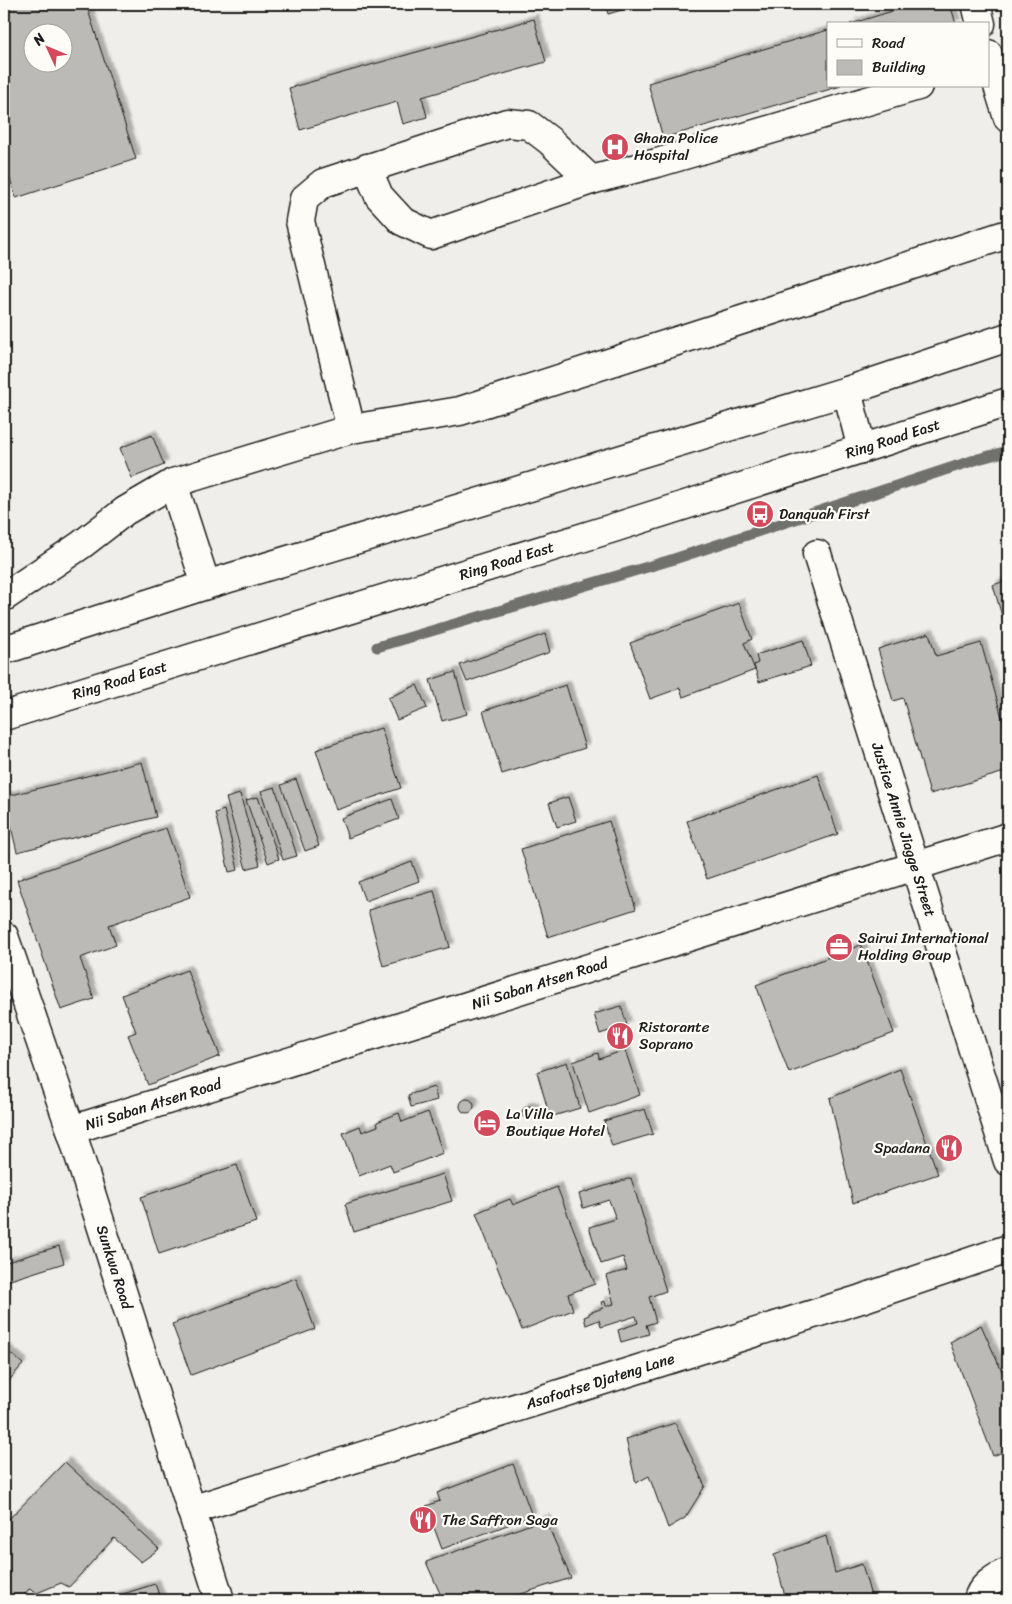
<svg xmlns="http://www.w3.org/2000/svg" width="1012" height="1604" font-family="Sriracha,sans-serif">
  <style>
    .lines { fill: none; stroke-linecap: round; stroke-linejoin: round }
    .stream { stroke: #706f6d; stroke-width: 11 }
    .building { fill: #bbbab6; stroke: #1c1c1c; fill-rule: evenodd; filter: url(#shadow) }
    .minor-casing { stroke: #1c1c1c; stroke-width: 31 }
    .major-casing { stroke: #1c1c1c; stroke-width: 31 }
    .minor { stroke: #fdfcf7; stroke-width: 28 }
    .major { stroke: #fdfcf7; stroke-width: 28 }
    .labels { text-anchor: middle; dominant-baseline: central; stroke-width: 4.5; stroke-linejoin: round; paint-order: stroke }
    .poi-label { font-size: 15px; fill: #1c1c1c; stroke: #fdfcf7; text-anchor: start }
    .street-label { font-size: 15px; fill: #1c1c1c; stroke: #fdfcf7 }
  </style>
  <defs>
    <filter id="shadow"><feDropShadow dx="4.5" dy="-4.5" stdDeviation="1" flood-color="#0004"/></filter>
  </defs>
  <rect width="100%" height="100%" fill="#f0eeea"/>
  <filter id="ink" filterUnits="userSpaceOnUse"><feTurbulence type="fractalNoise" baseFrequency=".02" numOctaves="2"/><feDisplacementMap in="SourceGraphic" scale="10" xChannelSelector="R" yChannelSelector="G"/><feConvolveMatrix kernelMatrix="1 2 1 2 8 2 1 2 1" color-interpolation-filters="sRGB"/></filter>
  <g filter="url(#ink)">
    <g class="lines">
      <path class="stream" d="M377,647L671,560L978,459L1008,451"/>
    </g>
    <g class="building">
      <path d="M4,4H86L136,159L16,198L4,159ZM32,32H62V62H32Z"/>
      <path d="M606,4H642L608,14Z"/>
      <path d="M897,4H950L956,24H850L899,9Z"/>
      <path d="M534,19L546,62L422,97L427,117L403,124L397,102L300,130L289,88Z"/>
      <path d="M828,30V86H841L663,138L648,83Z"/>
      <path d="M152,435L164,465L132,478L120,448Z"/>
      <path d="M1008,580V637L993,585Z"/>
      <path d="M739,603L752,639L744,643L755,670L683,697L680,688L650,699L630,643Z"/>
      <path d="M929,633L936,656L981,643L1008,739V771L930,794L903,698L893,701L878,649Z"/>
      <path d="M545,634L550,652L467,682L460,665Z"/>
      <path d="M803,640L811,666L759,682L754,665L758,663L756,655Z"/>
      <path d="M455,672L467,714L442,721L430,680Z"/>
      <path d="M417,685L427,708L397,720L388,698Z"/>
      <path d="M566,685L585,748L502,774L483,711Z"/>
      <path d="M381,728L401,788L336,810L316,750Z"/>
      <path d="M142,762L156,817L17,852L4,797Z"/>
      <path d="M818,775L838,834L707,879L687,821Z"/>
      <path d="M296,779L319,846L305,851L281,785Z"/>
      <path d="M275,787L297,856L283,860L261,791Z"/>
      <path d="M240,794L260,865L246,869L226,798Z"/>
      <path d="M258,797L279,859L268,863L246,800Z"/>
      <path d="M568,797L576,821L557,827L549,803Z"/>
      <path d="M392,799L399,819L348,838L341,818Z"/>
      <path d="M224,810L238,870L229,872L215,813Z"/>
      <path d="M609,821L636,909L548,937L521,849Z"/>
      <path d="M166,828L190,897L109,925L116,945L80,958L94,999L61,1010L17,880Z"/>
      <path d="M412,862L419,881L365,901L358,882Z"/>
      <path d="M434,891L450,947L383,966L368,910Z"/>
      <path d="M861,945L894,1033L789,1073L756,985Z"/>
      <path d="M187,970L220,1056L148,1085L128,1035L136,1032L122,995Z"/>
      <path d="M621,1006L627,1025L600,1034L594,1014Z"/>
      <path d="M625,1050L640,1095L589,1113L573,1062L598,1053L599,1059Z"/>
      <path d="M567,1062L580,1108L550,1117L537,1072Z"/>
      <path d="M900,1069L938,1174L853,1203L830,1098Z"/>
      <path d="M434,1087L437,1100L411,1107L408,1095Z"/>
      <circle cx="467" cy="1106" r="7"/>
      <circle cx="529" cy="1113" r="7"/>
      <path d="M645,1109L653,1134L612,1146L604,1121Z"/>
      <path d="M428,1112L443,1153L393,1172L390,1164L359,1176L343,1133L360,1126L362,1132L378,1126L377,1122L399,1113L402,1122Z"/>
      <path d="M237,1165L256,1222L159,1254L141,1197Z"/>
      <path d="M443,1174L452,1201L354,1232L345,1204Z"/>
      <path d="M631,1178L666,1291L649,1297L656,1322L646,1325L649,1334L621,1342L618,1330L638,1323L636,1316L601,1327L599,1320L586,1325L584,1317L589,1315V1313L603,1308L601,1302L605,1301L606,1306L614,1304L606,1276L627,1270L623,1257L601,1264L589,1227L616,1219L609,1200L583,1208L579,1194Z"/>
      <path d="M557,1187L595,1284L568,1294L573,1310L522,1330L476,1213L510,1199L513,1205Z"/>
      <path d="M59,1246L64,1263L4,1282V1263Z"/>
      <path d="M296,1278L315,1329L191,1375L172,1324Z"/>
      <path d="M981,1325L1008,1385V1450L993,1456L950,1342Z"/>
      <path d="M4,1348L23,1364L4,1386Z"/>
      <path d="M675,1423L705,1486L685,1518L668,1528L649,1476L636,1483L626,1439Z"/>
      <path d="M65,1462L159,1549L141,1562L114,1538L69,1587L61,1583L37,1593L29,1589L20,1600H4V1524Z"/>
      <path d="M513,1464L532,1516L442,1549L426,1506L440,1501L437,1493Z"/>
      <path d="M545,1519L571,1578L502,1600H443L426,1562Z"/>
      <path d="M826,1536L835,1573L862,1564L872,1600H786L774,1555Z"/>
      <path d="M155,1584L161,1600H104Z"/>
    </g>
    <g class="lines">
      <g class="minor-casing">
        <g id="minor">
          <path d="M976,4L981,24"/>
          <path d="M988,54L1008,118"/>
          <path d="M367,168L379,196L402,221L431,235L591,180"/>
          <path d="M351,429L300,221L304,199L323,183L507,123L529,125L550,141L591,180L657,163L918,86"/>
          <path d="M173,483L206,585"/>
          <path id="s1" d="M817,554L1008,1161"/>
          <path d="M4,597L81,545L125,511L173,483L351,429L460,411L1008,234"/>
          <path id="s2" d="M4,936L71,1130L220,1600"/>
          <path id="s3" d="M71,1130L1008,837"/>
          <path id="s4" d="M191,1510L861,1299L1008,1249"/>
          <path d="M978,1600C980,1587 996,1577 1008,1572"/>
        </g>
      </g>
      <g class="major-casing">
        <g id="major">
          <path d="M847,391L862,449"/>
          <path d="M4,650L206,585L847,391L1008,337"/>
          <path id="s5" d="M4,716L610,529L1008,402"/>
        </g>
      </g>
      <use href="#minor" class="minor"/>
      <use href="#major" class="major"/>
    </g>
  </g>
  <defs>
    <g id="hospital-disc" transform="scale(1.4375)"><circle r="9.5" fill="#d1495b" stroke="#fdfcf7"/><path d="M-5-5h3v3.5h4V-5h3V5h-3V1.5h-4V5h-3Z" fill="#fff"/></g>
    <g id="bus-disc" transform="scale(1.4375)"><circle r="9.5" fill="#d1495b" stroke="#fdfcf7"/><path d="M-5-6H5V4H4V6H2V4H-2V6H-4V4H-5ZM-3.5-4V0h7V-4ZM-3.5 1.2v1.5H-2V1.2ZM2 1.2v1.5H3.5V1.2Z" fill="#fff"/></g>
    <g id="office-disc" transform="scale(1.4375)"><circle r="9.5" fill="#d1495b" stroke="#fdfcf7"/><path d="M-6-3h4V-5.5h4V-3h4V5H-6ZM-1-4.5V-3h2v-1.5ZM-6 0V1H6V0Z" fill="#fff"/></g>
    <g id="restaurant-disc" transform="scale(1.4375)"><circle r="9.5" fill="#d1495b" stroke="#fdfcf7"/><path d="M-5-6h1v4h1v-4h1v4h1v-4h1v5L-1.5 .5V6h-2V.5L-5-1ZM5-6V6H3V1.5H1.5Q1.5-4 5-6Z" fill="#fff"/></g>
    <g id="hotel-disc" transform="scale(1.4375)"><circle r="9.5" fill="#d1495b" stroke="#fdfcf7"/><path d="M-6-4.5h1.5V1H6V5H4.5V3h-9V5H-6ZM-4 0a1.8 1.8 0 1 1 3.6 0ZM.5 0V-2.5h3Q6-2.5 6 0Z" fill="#fff"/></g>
  </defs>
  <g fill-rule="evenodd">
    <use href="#hospital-disc" x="615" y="147"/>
    <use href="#bus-disc" x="760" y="514"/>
    <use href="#office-disc" x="839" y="947"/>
    <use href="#restaurant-disc" x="620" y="1036"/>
    <use href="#hotel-disc" x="487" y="1123"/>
    <use href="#restaurant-disc" x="949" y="1148"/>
    <use href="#restaurant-disc" x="423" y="1520"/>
  </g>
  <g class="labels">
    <g class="poi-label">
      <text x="634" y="138">Ghana Police<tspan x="634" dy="17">Hospital</tspan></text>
      <text x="779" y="514">Danquah First</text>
      <text x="858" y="938">Sairui International<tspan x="858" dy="17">Holding Group</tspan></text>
      <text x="639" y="1027">Ristorante<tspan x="639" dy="17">Soprano</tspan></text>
      <text x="506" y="1114">La Villa<tspan x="506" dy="17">Boutique Hotel</tspan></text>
      <text x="930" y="1148" text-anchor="end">Spadana</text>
      <text x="442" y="1520">The Saffron Saga</text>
    </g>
    <g class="street-label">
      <text stroke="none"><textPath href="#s5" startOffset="931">Ring Road East</textPath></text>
      <text stroke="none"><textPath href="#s5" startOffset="526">Ring Road East</textPath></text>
      <text stroke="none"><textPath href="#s5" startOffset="121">Ring Road East</textPath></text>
      <text stroke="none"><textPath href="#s1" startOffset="289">Justice Annie Jiagge Street</textPath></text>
      <text stroke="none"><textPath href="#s3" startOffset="491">Nii Saban Atsen Road</textPath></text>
      <text stroke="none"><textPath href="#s3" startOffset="86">Nii Saban Atsen Road</textPath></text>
      <text stroke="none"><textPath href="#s2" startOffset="349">Sunkwa Road</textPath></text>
      <text stroke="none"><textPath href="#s4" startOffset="429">Asafoatse Djateng Lane</textPath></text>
    </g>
  </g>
  <rect width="1012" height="1604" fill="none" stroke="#fdfcf7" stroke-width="20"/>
  <rect x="10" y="10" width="992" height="1584" fill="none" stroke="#1c1c1c" stroke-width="2" filter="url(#ink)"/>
  <rect x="827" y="22" width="162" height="65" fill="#fdfcf7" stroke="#a3a29f"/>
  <rect x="837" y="39" width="25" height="8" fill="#fdfcf7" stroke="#a3a29f"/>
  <text x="872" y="48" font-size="15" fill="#1c1c1c">Road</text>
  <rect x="837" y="60" width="25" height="15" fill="#bbbab6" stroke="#a3a29f"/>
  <text x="872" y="72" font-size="15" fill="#1c1c1c">Building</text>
  <g transform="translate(48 48) rotate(314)"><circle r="24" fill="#fdfcf7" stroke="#a3a29f"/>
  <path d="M0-4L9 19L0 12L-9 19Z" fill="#d1495b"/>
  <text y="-8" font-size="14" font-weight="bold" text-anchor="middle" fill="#1c1c1c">N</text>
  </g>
</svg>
